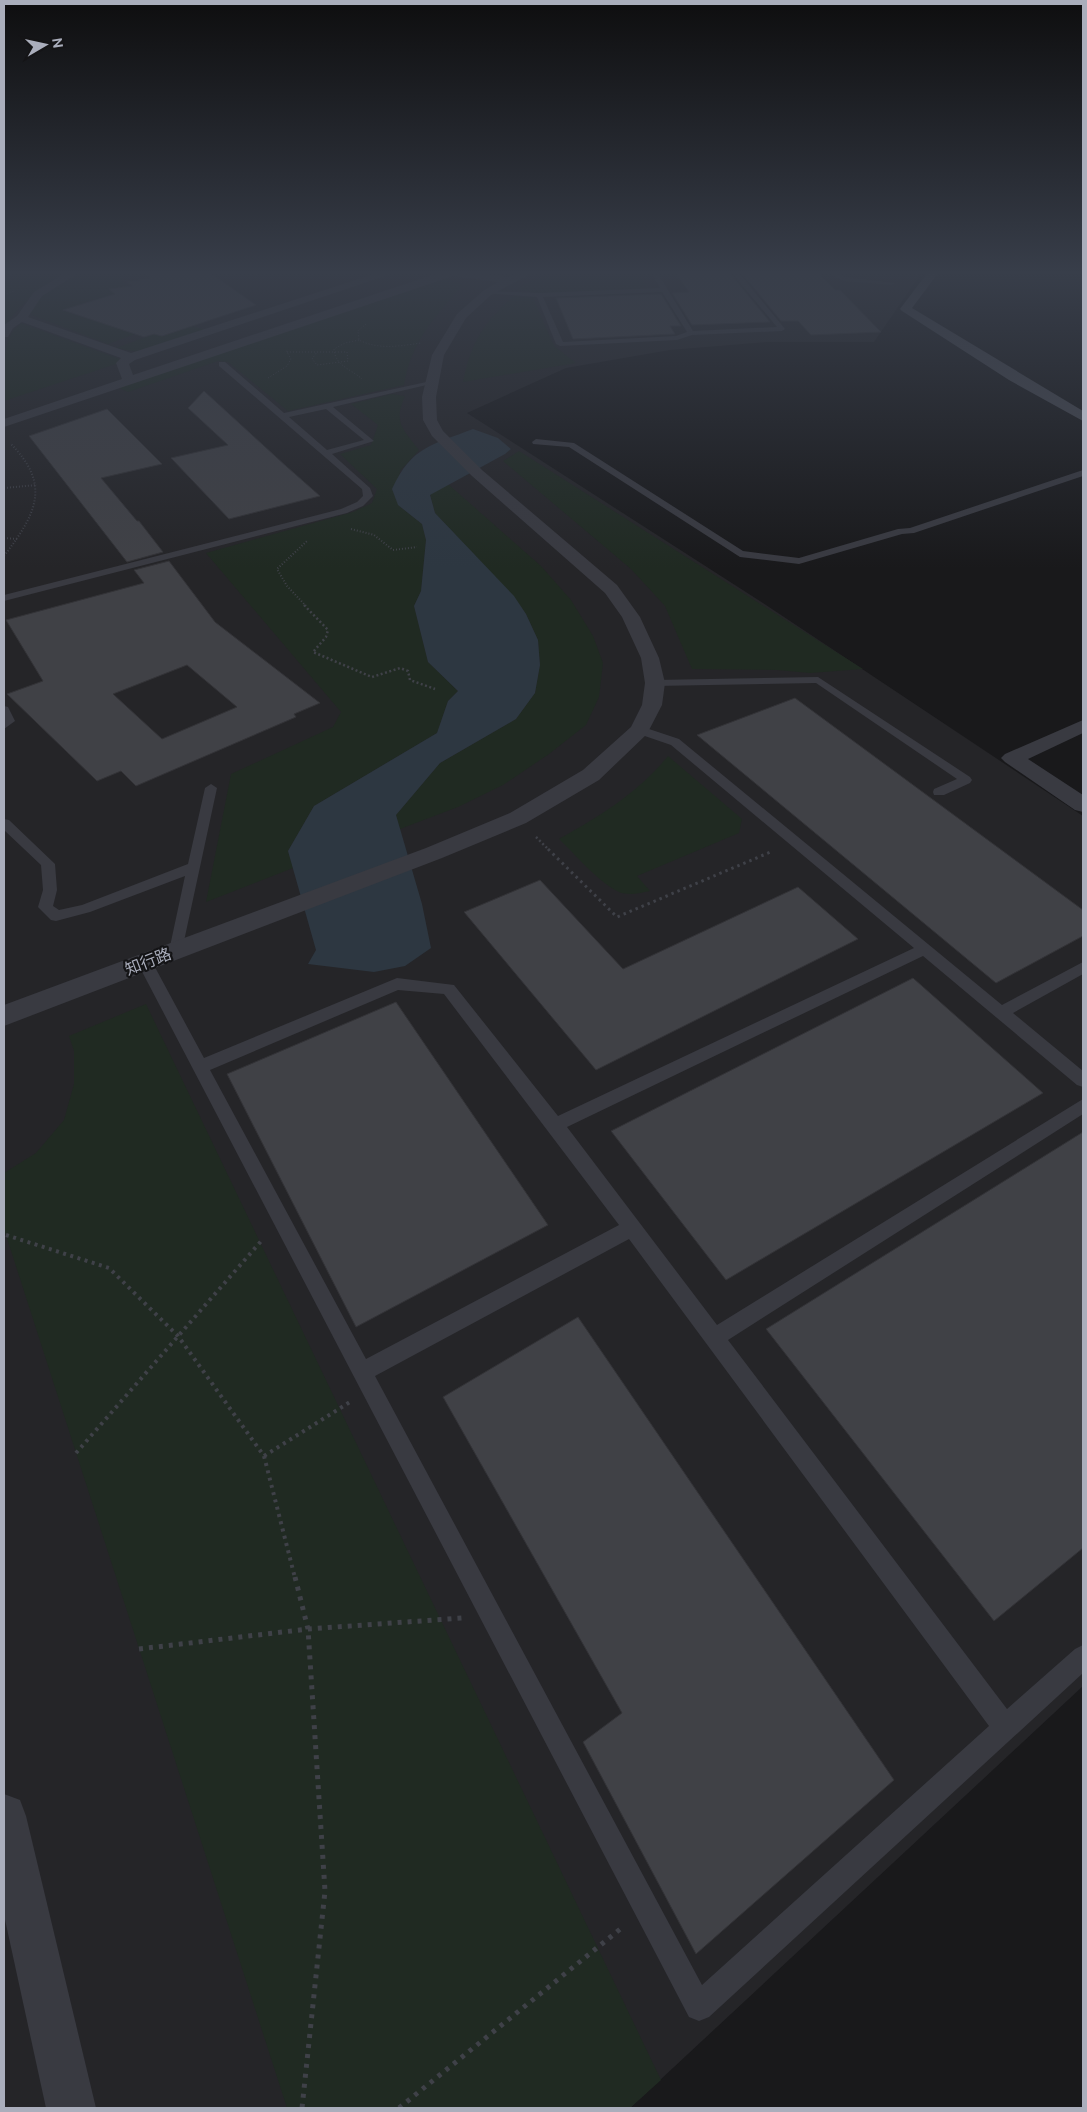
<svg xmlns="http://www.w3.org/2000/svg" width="1087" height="2112" font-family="Ubuntu,'Noto Sans SC',sans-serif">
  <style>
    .built { fill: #252528 }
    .green { fill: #202a22 }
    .water { fill: #2d3741 }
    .building { fill: #404146; stroke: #333337; fill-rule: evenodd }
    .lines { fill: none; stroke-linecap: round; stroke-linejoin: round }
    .path-far5 { stroke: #3f4148; stroke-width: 1; stroke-dasharray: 1 2; stroke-linecap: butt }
    .path-far4 { stroke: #3f4148; stroke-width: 2; stroke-dasharray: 1 2; stroke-linecap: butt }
    .path-far3 { stroke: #3f4148; stroke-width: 2.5; stroke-dasharray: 2 2.5; stroke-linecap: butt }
    .path-far2 { stroke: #3f4148; stroke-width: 3; stroke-dasharray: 2.5 4; stroke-linecap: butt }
    .path-far1 { stroke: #3f4148; stroke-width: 4; stroke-dasharray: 3 4.5; stroke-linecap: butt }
    .path { stroke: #3f4148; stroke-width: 5; stroke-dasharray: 4 6; stroke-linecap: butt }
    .lane { fill: #393a41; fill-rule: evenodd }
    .street { fill: #393a41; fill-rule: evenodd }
    .secondary { fill: #474951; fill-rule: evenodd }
    .labels { text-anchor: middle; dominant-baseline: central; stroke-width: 4.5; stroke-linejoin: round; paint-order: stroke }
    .street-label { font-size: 16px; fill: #aaaebc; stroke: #141416 }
  </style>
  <rect width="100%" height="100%" fill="#19191b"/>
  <path class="built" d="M4,272H922L874,342H767L670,350L566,368L467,413L763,603L1083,816V1686L630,2108H4Z"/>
  <g class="green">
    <path d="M22,272H70L29,298L4,325V283L12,281L14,276Z"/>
    <path d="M87,272L108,273L121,276L126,286L110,289L116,296L96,299L64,310L135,334L108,344L32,315L30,310C43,289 65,279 87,272Z"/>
    <path d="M552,272H637L647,285L639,289L540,293L519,290L521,286Z"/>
    <path d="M444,278L463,285C435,316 411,342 404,385L288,411L228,362L218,361L128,392L117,387Z"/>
    <path d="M514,296L533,298L554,346L576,363L463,382C471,342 484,322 514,296Z"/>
    <path d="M21,323L125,361L4,401C4,376 0,337 21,323Z"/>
    <path d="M193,326L205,330L138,352L116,348L154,334L162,336Z"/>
    <path d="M392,394L405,396C393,423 403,429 419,450L400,471L398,505L422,524L426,540L421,591L414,606L428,662L458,691L448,701L437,733L314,806L288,851L293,868L206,902L231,774L333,727L341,712L206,553L353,512L372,503L377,489L340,454L371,445L378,425L351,404Z"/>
    <path d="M519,451L863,669L810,673L777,670L692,669L665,606L631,569L503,461Z"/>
    <path d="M448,484L541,566L571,600L593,636L603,663L599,697L586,725L549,754L503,785L458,807L400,829L396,815L440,763L516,719L535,693L540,665L538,640L526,614L514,597L435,513L430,494Z"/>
    <path d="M668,756L742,819L739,833L637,876L650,891C640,893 629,896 619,892C599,883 575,854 559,839C600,816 638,793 668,756Z"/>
    <path d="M146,1004L661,2080L630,2108H287L4,1229V1173L36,1153L64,1120L74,1084V1051L69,1036Z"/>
  </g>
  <path class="water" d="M473,429L498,438L511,449L505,454L430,495L435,513L514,596L526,614L538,640L540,665L535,693L516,719L440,763L396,815L422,904L431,948L405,966L374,972L308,964L316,950L288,851L314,806L437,733L448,701L458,691L428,662L414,606L421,591L426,540L422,524L398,505L392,489C412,446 432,445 473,429Z"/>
  <g class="building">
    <path d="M144,272H209L256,305L162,336L154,334L144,337L63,310L115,294L109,289L132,286L127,282L151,278Z"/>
    <path d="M675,272H729L770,322L692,325L672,293L689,292Z"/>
    <path d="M741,272H817L835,290H840L881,332L811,335L798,321H781Z"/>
    <path d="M661,294L681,326H670L675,334L573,339L556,298Z"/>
    <path d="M204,391L286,466L320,496L229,519L171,458L228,445L188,408Z"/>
    <path d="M107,409L162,464L101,478L137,521H139L163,552L127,562L29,436Z"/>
    <path d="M169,561L215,622L320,703L294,714L296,717L136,786L121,771L97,781L7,694L43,681L6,620L144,583L134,570ZM187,665L237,707L162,739L113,694Z"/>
    <path d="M795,698L1083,910V936L996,983L697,735Z"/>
    <path d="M540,880L623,969L798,887L858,939L596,1070L464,912Z"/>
    <path d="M913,978L1043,1093L726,1280L611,1131Z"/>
    <path d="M396,1002L548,1225L356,1327L227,1074Z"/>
    <path d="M1083,1132V1548L994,1621L766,1329Z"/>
    <path d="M578,1317L894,1780L696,1954L583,1742L622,1713L443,1397Z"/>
  </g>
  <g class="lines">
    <g class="path-far5">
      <path d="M4,295L14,291"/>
      <path d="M366,324L358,331L359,340C378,350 400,346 421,343"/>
      <path d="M359,340L345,343L334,349C335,366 351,369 362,379"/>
      <path d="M287,352H317"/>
      <path d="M317,352H347L348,361L317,365L312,359Z"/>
      <path d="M268,378L287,366L291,359L286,350"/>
    </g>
    <g class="path-far4">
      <path d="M4,488L37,485"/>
      <path d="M351,529L374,535L393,550L417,547"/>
      <path d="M4,538L17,539"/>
      <path d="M4,556C36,514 52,485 10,443"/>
      <path d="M306,606L287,586L277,569L307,541"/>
    </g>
    <g class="path-far3">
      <path d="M304,605L328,630L326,637L313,652L372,677L400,668L408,671L410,680L435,689"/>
      <path d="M536,837L549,850"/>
    </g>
    <path class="path-far2" d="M548,849L617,917L773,851"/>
    <g class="path-far1">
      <path d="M6,1235L109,1268L178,1336L264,1456L295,1578"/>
      <path d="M76,1453L263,1239"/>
      <path d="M264,1456L350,1402"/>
    </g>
    <g class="path">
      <path d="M295,1577L308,1629L325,1891L302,2108"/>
      <path d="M139,1649L308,1629L462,1618"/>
      <path d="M399,2108L624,1926"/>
    </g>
    <g class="lane">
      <path d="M651,272H657L693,331L777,327L731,272H738L785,329L782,331L692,335L677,340L560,346L556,344L537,297L484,293L487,291L539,293L660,288ZM662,292L687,332L676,336L563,342L543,297Z"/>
      <path d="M827,272H836L845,277L895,283L892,285L844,281Z"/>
      <path d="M219,362H225L284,413L431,381L435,383L333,407L374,441L332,454L370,488L373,496L363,506L347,513L4,601V595L341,509L357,502L363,496L362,489L219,366ZM326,409L364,440L327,450L289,417Z"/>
      <path d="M536,439L574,443L743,551L799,558L898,529L910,528L1083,470V476L914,533L902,534L799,564L740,557L569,447L533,444L532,442Z"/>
      <path d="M818,677L970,777L972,780L970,783L944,795H934L933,792L934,789L957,779L816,683L655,686L649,683L655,680Z"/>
      <path d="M4,706L8,707L15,721L4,729Z"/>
      <path d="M640,726L679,739L1002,1005L1083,962V974L1013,1013L1083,1071V1087L1077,1085L923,956L567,1127L717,1325L1083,1099V1114L728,1340L1007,1709L1075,1649L1083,1645V1673L709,2017L699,2021L689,2017L137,962L140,958H150L204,1058L397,978L454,985L558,1116L914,948L671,745L636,733L634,730L636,727ZM398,990L444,994L619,1225L366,1359L210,1070ZM629,1239L989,1726L702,1985L375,1376Z"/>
      <path d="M211,784L217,788L181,955H171L169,951L185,876L90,912L56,921L51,920L38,907L43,890L41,865L4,830V819L9,820L55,864L57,890L53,906L59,910L82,905L188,864L205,788Z"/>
    </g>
    <g class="street">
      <path d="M67,272H80L42,296L28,317L131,353L380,272H397L135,360L129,364L133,375L441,272H476L508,277L519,272H534L491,295L466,318L444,355L436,397L437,420L443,431L482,470L617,585L640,617L659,658L665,683L662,705L647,734L599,780L526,823L442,858L4,1026V1005L426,848L510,813L583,770L631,727L642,705L645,683L641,658L622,617L605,593L472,476L432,436L423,420L422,397L432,355L457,314L483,291L498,282L453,276L4,427V419L122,379L116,363L121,358L22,322L13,328L8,337H4V325L17,316L34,292Z"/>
      <path d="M1083,720V733L1028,759L1083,795V812L1075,810L1005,762L1001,758L1005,754Z"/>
      <path d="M4,1794L20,1800L26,1816L96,2108H46L4,1915Z"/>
    </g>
    <path class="secondary" d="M928,272H939L912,308L1083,411V421L1009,380L902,311L900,309Z"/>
  </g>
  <linearGradient id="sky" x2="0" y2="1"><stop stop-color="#0e0e0f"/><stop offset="0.48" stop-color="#383e4a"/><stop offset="1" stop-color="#383e4a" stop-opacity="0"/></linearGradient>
  <rect width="1087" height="568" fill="url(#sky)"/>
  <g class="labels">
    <g class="street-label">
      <text transform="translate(148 961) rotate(-21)">知行路</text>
    </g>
  </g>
  <rect width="1087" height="2112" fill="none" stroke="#aaaebc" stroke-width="10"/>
  <g transform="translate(45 45) rotate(81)" stroke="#141416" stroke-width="4" paint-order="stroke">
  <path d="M0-4L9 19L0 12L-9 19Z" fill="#aaaebc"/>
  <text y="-8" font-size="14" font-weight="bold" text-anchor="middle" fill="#aaaebc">N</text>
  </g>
</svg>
